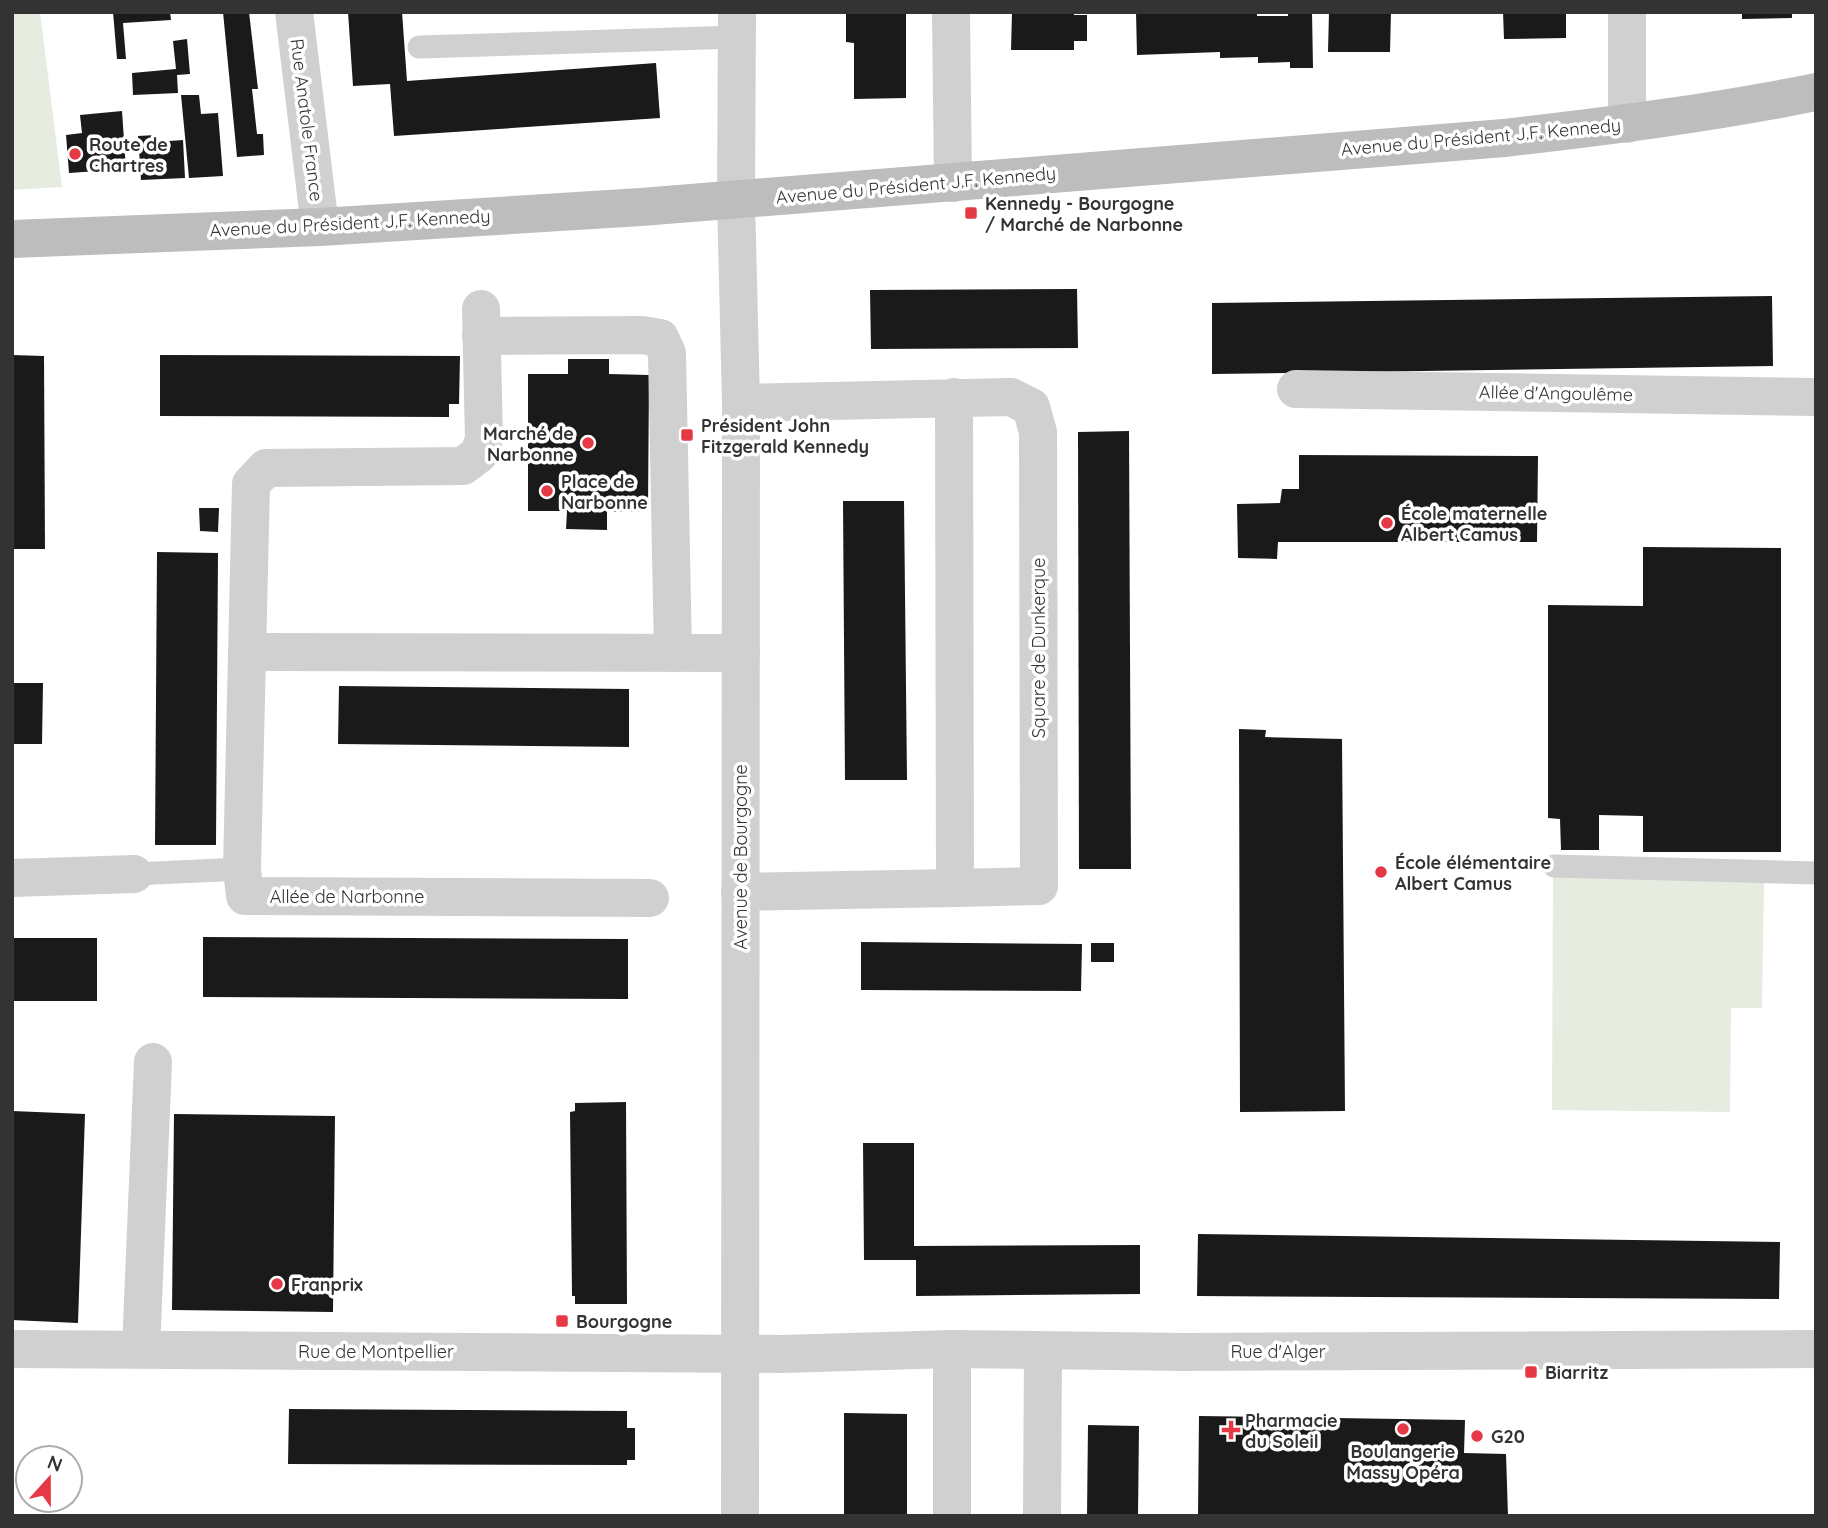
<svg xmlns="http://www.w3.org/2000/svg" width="1828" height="1528" font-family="Quicksand,sans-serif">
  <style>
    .green { fill: #e6ecdf }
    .building { fill: #1a1a1a }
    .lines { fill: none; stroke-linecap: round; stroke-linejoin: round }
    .lane { stroke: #d0d0d0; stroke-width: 23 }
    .street { stroke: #d0d0d0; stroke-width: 38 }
    .secondary { stroke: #bdbdbd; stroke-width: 38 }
    .poi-dot { fill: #e63946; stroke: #fff; stroke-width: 2.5 }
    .labels { text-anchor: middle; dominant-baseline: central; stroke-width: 7; stroke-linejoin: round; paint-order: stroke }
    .street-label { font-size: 18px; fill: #333; stroke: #fff }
    .poi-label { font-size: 18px; font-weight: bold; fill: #333; stroke: #fff; text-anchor: start }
  </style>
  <rect width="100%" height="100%" fill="#fff"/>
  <g class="green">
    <path d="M12,12H40L62,187L12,190Z"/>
    <path d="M1553,876L1764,882L1762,1008H1731L1730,1112L1552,1110Z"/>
  </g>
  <g class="building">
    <path d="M113,12H170L171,20L123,23L126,59H117Z"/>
    <path d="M223,12H249L258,89H252L257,134H263L264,155L237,157Z"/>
    <path d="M348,12H402L407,81L656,63L660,118L394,136L390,84L353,86Z"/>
    <path d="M846,12H906V98L854,99V43L846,42Z"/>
    <path d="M1012,12H1074V15H1087V41H1074V50H1011Z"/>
    <path d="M1136,12H1257V16H1288V12H1312L1313,68H1290V62L1258,63V57L1220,58V52L1137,55Z"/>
    <path d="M1329,12H1391L1390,52H1328Z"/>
    <path d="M1503,12H1566V38L1504,39Z"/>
    <path d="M1742,12H1792V18L1742,19Z"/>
    <path d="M187,39L190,74L177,75L178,93L133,95L132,73L176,69L173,41Z"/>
    <path d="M181,95H199L201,114L218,113L223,176L189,178Z"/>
    <path d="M122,111L126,169L69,173L66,135L82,133L80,115Z"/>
    <path d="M156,135V142L183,140L185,178L141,180L138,136Z"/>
    <path d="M1077,289L1078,348L871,349L870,290Z"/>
    <path d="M1772,296L1773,366L1212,374V303Z"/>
    <path d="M12,355L44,356L45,549H12Z"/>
    <path d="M160,355L460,356L459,404H449V417L160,416Z"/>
    <path d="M568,359H609V374L649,375L648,511L607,512V530L566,529L567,511H528V374H568Z"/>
    <path d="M1129,431L1131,869H1079L1078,432Z"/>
    <path d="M1299,455L1538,456L1537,542H1278L1277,559L1238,558L1237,504L1280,503L1282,489H1299Z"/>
    <path d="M843,501H904L907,780H845Z"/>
    <path d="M199,508H219L218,532L200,531Z"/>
    <path d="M1643,547L1781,548V852H1643V816L1599,815V850H1561L1560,819L1548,818V605L1643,606Z"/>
    <path d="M157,552L218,553L216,845H155Z"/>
    <path d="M12,683H43L42,744H12Z"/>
    <path d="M339,686L629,689V747L338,744Z"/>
    <path d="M1239,729L1266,730L1265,737L1342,739L1345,1111L1240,1112Z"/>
    <path d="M203,937L628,939V999L203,997Z"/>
    <rect x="12" y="938" width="85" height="63"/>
    <path d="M861,942L1082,944L1081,991L861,990Z"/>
    <rect x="1091" y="943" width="23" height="19"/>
    <path d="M626,1102L627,1304H575V1296H572L570,1112L575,1111V1103Z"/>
    <path d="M12,1111L85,1114L78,1323L12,1320Z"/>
    <path d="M174,1114L335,1116L333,1312L172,1310Z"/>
    <path d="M863,1143H914V1246L1140,1245V1294L916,1296V1260H864Z"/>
    <path d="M1198,1234L1780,1242L1779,1299L1197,1296Z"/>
    <path d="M289,1409L627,1411V1428H635V1460H627V1465L288,1464Z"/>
    <path d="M844,1413L907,1414V1516H844Z"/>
    <path d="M1199,1416L1465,1420L1464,1453L1506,1454L1508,1516H1198Z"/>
    <path d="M1088,1425L1139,1426L1138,1516H1087Z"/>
  </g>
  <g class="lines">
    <g class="lane">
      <path d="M419,47L737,37"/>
      <path d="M1554,866L1816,873"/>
      <path d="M134,874L242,869"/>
    </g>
    <g class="street">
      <path d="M294,12L320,227"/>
      <path d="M737,12L736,199L741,403L740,1516"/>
      <path d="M951,12L953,183"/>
      <path d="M1627,12V124"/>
      <path d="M481,309L484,439L479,454L463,466L266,468L251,484L242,869L245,896L650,898"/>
      <path d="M481,336L642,335L660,338L667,353L673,653"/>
      <path d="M1296,389L1816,397"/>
      <path d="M741,403L1011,397L1031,407L1038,432L1039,886L955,888L954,397"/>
      <path d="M247,652L741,653"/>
      <path d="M12,878L134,874"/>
      <path d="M740,892L955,888"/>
      <path d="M12,1349L782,1354L952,1349L1184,1352L1816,1349"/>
      <path d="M141,1349L153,1062"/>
      <path d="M952,1349V1516"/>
      <path d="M1042,1516L1043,1351"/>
    </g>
    <path class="secondary" d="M12,239L320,227L641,207L1504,138C1609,126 1712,113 1816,92"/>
  </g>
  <g class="poi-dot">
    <circle cx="75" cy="154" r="7"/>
    <rect x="964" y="206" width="14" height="14" rx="3.5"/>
    <rect x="680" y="428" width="14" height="14" rx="3.5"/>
    <circle cx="588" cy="443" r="7"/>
    <circle cx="547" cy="491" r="7"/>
    <circle cx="1387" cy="523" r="7"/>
    <circle cx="1381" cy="872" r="7"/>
    <circle cx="277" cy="1284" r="7"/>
    <rect x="555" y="1314" width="14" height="14" rx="3.5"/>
    <rect x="1524" y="1365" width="14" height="14" rx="3.5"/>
    <circle cx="1403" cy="1429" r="7"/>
    <path d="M1227.5 1419.5h7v7h7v7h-7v7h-7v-7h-7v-7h7z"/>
    <circle cx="1477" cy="1436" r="7"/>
  </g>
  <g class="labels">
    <g class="street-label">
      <text transform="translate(307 120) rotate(83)">Rue Anatole France</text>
      <text transform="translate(1481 137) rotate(-5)">Avenue du Président J.F. Kennedy</text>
      <text transform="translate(916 185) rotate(-5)">Avenue du Président J.F. Kennedy</text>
      <text transform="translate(350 223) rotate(-3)">Avenue du Président J.F. Kennedy</text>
      <text transform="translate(1556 393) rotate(1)">Allée d'Angoulême</text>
      <text transform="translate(1038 648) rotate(-90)">Square de Dunkerque</text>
      <text transform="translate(740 857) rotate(-90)">Avenue de Bourgogne</text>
      <text x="347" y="896">Allée de Narbonne</text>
      <text x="376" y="1351">Rue de Montpellier</text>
      <text x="1278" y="1351">Rue d'Alger</text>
    </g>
    <g class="poi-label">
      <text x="89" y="144">Route de<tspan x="89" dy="21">Chartres</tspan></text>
      <text x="985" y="203">Kennedy - Bourgogne<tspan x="985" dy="21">/ Marché de Narbonne</tspan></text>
      <text x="701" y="425">Président John<tspan x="701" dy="21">Fitzgerald Kennedy</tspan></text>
      <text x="574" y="433" text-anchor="end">Marché de<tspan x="574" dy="21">Narbonne</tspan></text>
      <text x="561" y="481">Place de<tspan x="561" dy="21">Narbonne</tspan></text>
      <text x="1401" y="513">École maternelle<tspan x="1401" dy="21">Albert Camus</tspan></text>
      <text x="1395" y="862">École élémentaire<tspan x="1395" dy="21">Albert Camus</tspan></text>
      <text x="291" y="1284">Franprix</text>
      <text x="576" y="1321">Bourgogne</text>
      <text x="1545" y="1372">Biarritz</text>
      <text x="1245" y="1420">Pharmacie<tspan x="1245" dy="21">du Soleil</tspan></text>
      <text x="1491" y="1436">G20</text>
      <text x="1403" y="1451" text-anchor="middle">Boulangerie<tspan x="1403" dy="21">Massy Opéra</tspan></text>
    </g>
  </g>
  <rect width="1828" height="1528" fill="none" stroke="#333333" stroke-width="28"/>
  <g transform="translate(49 1479) rotate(21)"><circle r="33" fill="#ffffff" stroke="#adadad" stroke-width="2"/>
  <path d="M0-5L12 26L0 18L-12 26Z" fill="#e63946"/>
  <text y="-10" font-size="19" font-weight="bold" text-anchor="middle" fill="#333333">N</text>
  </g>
</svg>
